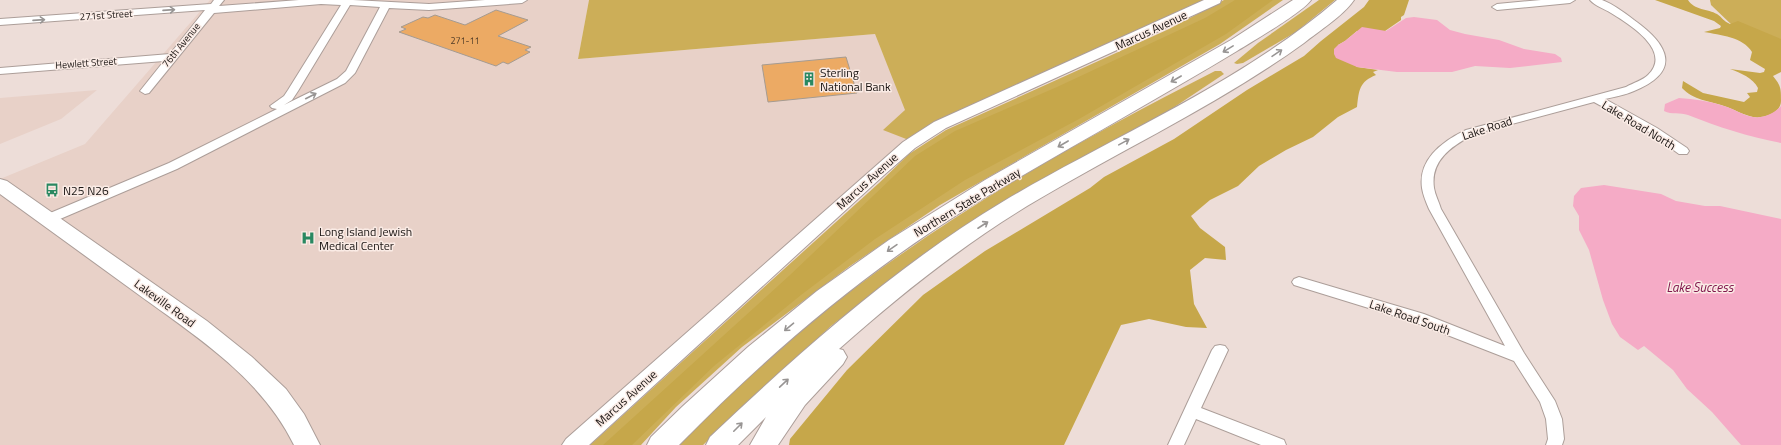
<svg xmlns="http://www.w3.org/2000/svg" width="1781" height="445" font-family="'Titillium Web',sans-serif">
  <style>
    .built { fill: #e8d1c8 }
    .green { fill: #ccae58 }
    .forest { fill: #c6a74a }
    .water { fill: #f5abc6 }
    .building { fill: #ecaa64; stroke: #a59b91 }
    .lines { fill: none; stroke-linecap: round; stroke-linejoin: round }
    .street-casing { stroke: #ac9e99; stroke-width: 2 }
    .secondary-casing { stroke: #ac9e99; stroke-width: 2 }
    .primary-casing { stroke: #ac9e99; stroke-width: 2 }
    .highway-casing { stroke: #ac9e99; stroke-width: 2 }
    .street { fill: #fff; fill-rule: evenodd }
    .secondary { fill: #fff; fill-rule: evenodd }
    .primary { fill: #fff; fill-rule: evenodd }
    .highway { fill: #fff; fill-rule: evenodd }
    .oneway { stroke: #989594 }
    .labels { text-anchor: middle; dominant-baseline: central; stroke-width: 3; stroke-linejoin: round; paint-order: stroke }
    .far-number-label { font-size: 9px; fill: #4e3a26 }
    .far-street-label { font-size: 10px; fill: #191412; stroke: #faebe5 }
    .street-label { font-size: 12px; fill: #191412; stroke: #faebe5 }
    .poi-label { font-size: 12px; fill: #191412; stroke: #faebe5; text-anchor: start }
    .water-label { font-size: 13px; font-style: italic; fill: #80164c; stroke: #faebe5 }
  </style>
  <rect width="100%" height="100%" fill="#edddd8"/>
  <g class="built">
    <path d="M210,0H589L578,59L875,34L906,110L914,142L574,445H0V179L85,144Z"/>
    <path d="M97,90L61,119L0,144V98Z"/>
  </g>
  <g class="green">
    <path d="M589,0H1215L914,142L883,130L905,110L875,34L578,59Z"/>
    <path d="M1224,0H1283L1220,44L940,205L850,266L742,347L676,407L641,445H590L879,183L909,154L946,130L1169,29Z"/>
    <path d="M1319,0H1335L1296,32L1243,63L1237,64L1234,63L1258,43Z"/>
    <path d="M1710,0H1781V72L1711,5Z"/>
    <path d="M1215,71H1221L1224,74L1164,114L906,268L831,326L703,445H679C828,284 1020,170 1215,71Z"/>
  </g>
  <g class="forest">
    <path d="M1235,0H1273L1226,34L1079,119L965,180L875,239L801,295L714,366L632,445H603L790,275L915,156L955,131L1057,87L1205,18Z"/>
    <path d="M1369,0H1409L1404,15L1401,17V20L1385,31H1357L1345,41L1338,45L1357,67L1378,70L1373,72L1376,75C1359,82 1359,90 1357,107L1338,117L1313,137L1286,150L1259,166L1238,186L1210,200L1191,216L1200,228L1225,247L1226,260L1205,258L1190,270L1194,304L1207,328L1186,327L1149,319L1121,325L1064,445H789L790,439L847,370L923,295L985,251L1090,188L1104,177L1174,139L1247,90L1304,56L1321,41L1364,7Z"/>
    <path d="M1655,0H1688C1694,10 1708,9 1717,14C1723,18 1723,21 1730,24L1738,21L1781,39V72L1773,76C1781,86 1781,88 1781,101C1781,113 1764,119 1753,117C1743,115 1734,109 1724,106C1710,101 1693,100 1682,88L1683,81L1703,93L1744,102L1750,97L1747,93L1757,92L1758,88C1753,78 1741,73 1730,69L1760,73L1764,72L1765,69L1750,60L1752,52C1743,37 1720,35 1704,32L1720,28L1721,26L1714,21Z"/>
  </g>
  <g class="water">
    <path d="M1414,17L1437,20L1450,30L1465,34L1499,40L1524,49L1555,54L1561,58L1562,62L1510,68L1475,66L1452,72H1397L1357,67L1336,58L1334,54V49L1338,45L1345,41L1362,27L1386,31L1406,18Z"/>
    <path d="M1679,98C1694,99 1709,101 1724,106C1734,109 1744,116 1753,117C1763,119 1775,113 1781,106V143C1749,137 1718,127 1688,115C1680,112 1672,115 1664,111L1665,104Z"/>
    <path d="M1604,185L1661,194L1676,201L1705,206H1720L1781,219V445H1741L1712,412L1687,389L1673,370L1644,346L1638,350L1620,337L1612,324L1603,300L1589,250L1579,230V216L1573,206L1574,196L1581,188Z"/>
  </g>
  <g class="building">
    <path d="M496,10L528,20L498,36L531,47L525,50L530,52L508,64L503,62L496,66L399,32L406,29L401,27L423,17L428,18L435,15L465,25Z"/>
    <path d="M846,57L857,93L768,102L762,65Z"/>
  </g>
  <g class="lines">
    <g class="street-casing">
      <g id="street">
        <path d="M214,0H224L219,6L299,0H353L429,4L485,0H527L522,3L429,10L389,8L355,73L345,83L177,169L53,222H43L42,219L43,216L169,163L277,109L272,108L270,106L284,96L288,90L341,5L321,4L214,13L149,93L145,94L140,91L164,61L0,74V68L170,54L205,10L0,25V19L211,4ZM350,5L380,7L346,71L337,79L284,105L292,100L298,91Z"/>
        <path d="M1541,0H1575L1570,3L1497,10L1492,7L1497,4Z"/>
        <path d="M1590,0C1594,0 1599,0 1602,0C1613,4 1625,13 1634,20C1668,44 1683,71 1634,91C1625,95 1614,97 1605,99L1657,128L1687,148L1689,151L1687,154H1679L1649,132L1594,102L1474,134C1452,146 1430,160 1434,188C1435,195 1439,202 1441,209L1524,353L1555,401L1562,419L1564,439L1562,445H1546L1548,439L1546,419L1540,402L1514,361L1414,322L1294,285L1292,282L1294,279L1299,277L1424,314L1505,346L1429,209C1426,202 1423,195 1422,188C1418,159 1443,141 1466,130L1626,87C1633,83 1643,80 1648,75C1673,51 1629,24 1611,13C1605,9 1595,6 1590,0Z"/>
        <path d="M1220,345L1225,346L1228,350L1201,408L1284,440L1286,445H1261L1196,419L1184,445H1168L1212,350L1215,346Z"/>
      </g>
    </g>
    <g class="secondary-casing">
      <path id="secondary" d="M1204,0H1221L1220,3L946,128L915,148L884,175L589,445H562L566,439L903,142L934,122Z"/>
    </g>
    <g class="primary-casing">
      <path id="primary" d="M0,179L7,181L207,321L252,357L286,389L304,414L320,445H294C261,377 194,335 135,292C90,259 45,227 0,194Z"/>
    </g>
    <g class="highway-casing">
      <g id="highway">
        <path d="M1293,0H1311C1302,13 1253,41 1237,51C1149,104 1059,153 971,206C863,273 767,355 679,445H647L651,437L683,406L748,347L817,291L889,240L985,180L1231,40Z"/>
        <path d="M1337,0H1354C1343,16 1319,31 1304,43C1221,103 1127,147 1039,199C967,241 901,294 839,349L843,350L847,357L843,364L805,405L778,445H750L766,417L738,445H706L710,437C801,351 896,266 1004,201C1115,135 1238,85 1337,0Z"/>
      </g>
    </g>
    <use href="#street" class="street"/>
    <use href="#secondary" class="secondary"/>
    <use href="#primary" class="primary"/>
    <use href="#highway" class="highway"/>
  </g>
  <defs><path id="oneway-shaft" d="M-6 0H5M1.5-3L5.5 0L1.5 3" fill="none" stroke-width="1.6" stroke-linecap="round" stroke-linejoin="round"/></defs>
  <g class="oneway">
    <use href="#oneway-shaft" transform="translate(169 10) rotate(-4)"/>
    <use href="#oneway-shaft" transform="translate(39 20) rotate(-4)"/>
    <use href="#oneway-shaft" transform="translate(1228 49) rotate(149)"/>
    <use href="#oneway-shaft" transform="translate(1277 53) rotate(-34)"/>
    <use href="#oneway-shaft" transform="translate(1176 79) rotate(150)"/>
    <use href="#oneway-shaft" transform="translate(311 96) rotate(-27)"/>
    <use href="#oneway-shaft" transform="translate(1124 142) rotate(-29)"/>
    <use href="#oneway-shaft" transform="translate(1063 144) rotate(150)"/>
    <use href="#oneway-shaft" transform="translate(983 225) rotate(-33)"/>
    <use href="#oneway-shaft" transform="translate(892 248) rotate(145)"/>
    <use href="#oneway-shaft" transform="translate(789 327) rotate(140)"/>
    <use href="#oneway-shaft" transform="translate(784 383) rotate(-43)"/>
    <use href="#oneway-shaft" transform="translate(738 427) rotate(-45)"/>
  </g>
  <defs>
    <g id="building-bare" transform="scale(1.08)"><path d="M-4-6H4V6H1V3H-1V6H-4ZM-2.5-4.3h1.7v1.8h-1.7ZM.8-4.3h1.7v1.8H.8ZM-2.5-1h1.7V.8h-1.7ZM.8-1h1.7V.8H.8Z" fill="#298861" stroke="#faebe5" stroke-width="2.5" paint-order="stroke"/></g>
    <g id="bus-bare" transform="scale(1.08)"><path d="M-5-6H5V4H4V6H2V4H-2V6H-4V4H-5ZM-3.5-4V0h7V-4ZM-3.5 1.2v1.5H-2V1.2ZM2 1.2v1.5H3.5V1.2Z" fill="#298861" stroke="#faebe5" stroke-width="2.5" paint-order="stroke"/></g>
    <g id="hospital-bare" transform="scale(1.08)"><path d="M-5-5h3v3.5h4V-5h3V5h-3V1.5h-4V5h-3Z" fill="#298861" stroke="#faebe5" stroke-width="2.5" paint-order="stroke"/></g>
  </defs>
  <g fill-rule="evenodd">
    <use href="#building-bare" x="809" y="79"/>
    <use href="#bus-bare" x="52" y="190"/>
    <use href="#hospital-bare" x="308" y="238"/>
  </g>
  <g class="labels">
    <g class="far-number-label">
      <text x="465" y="40">271-11</text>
    </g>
    <g class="far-street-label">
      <text transform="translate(106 15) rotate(-4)">271st Street</text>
      <text transform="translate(181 45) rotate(-51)">76th Avenue</text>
      <text transform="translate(86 63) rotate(-4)">Hewlett Street</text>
    </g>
    <g class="street-label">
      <text transform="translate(1151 30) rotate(-25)">Marcus Avenue</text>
      <text transform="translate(1639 125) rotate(31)">Lake Road North</text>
      <text transform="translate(1487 128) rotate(-18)">Lake Road</text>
      <text transform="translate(867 181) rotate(-42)">Marcus Avenue</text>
      <text transform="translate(967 202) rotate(-31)">Northern State Parkway</text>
      <text transform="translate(165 303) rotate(36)">Lakeville Road</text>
      <text transform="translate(1410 317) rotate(19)">Lake Road South</text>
      <text transform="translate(626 398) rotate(-42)">Marcus Avenue</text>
    </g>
    <g class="poi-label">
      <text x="820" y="72">Sterling<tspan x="820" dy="14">National Bank</tspan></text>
      <text x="63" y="190">N25 N26</text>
      <text x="319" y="231">Long Island Jewish<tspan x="319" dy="14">Medical Center</tspan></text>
    </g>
    <g class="water-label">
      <text x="1700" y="287">Lake Success</text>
    </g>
  </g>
</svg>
